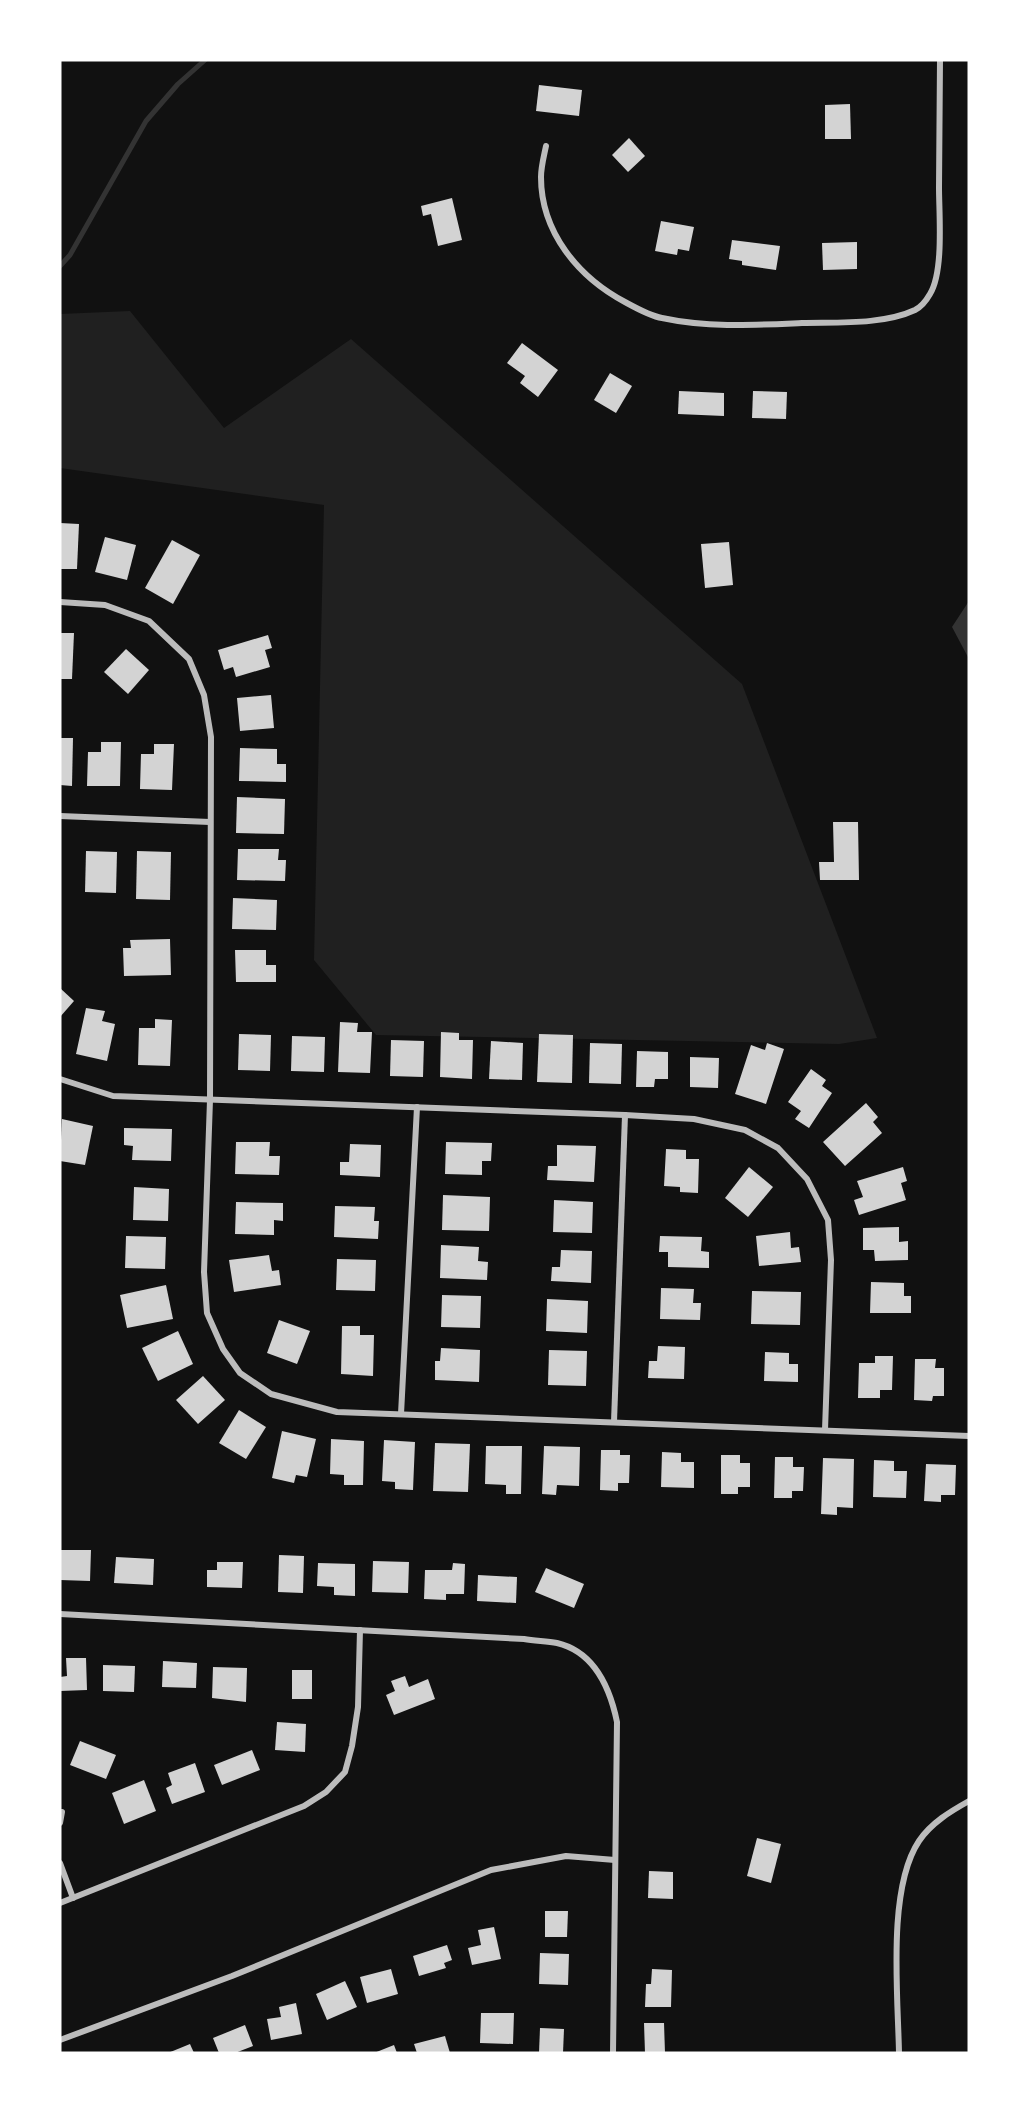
<svg xmlns="http://www.w3.org/2000/svg" width="1029" height="2113" font-family="'Fira Sans Condensed',sans-serif">
  <style>
    .green { fill: #202020 }
    .water { fill: #333 }
    .lines { fill: none; stroke-linecap: round; stroke-linejoin: round }
    .stream { stroke: #333; stroke-width: 5 }
    .building { fill: #d3d3d3 }
    .minor { stroke: #bcbcbc; stroke-width: 6 }
  </style>
  <rect width="100%" height="100%" fill="#111"/>
  <path class="green" d="M130,311L224,428L351,339L742,684L877,1038L839,1044L376,1035L314,960L324,505L60,468V314Z"/>
  <path class="water" d="M969,601V659L952,627Z"/>
  <g class="lines">
    <path class="stream" d="M60,266L70,255L146,121L178,84L205,60"/>
  </g>
  <g class="building">
    <path d="M539,85L582,90L579,116L536,111Z"/>
    <path d="M850,104L851,139H825V105Z"/>
    <path d="M629,138L645,156L628,172L612,155Z"/>
    <path d="M452,198L462,240L438,246L431,214L423,216L421,206Z"/>
    <path d="M661,221L694,227L689,251L678,249L677,255L655,251Z"/>
    <path d="M732,240L780,246L776,270L742,265V261L729,259Z"/>
    <path d="M857,242V269L823,270L822,243Z"/>
    <path d="M522,343L558,370L538,397L520,383L525,376L507,363Z"/>
    <path d="M610,373L632,386L616,413L594,400Z"/>
    <path d="M679,391L724,393V416L678,414Z"/>
    <path d="M753,391L787,392L786,419L752,418Z"/>
    <path d="M60,523L79,524L77,569H60Z"/>
    <path d="M105,537L136,545L127,580L95,572Z"/>
    <path d="M172,540L200,555L173,604L145,588Z"/>
    <path d="M729,542L733,585L705,588L701,544Z"/>
    <path d="M60,633H74L72,679H60Z"/>
    <path d="M268,635L272,648L265,650L270,667L236,677L233,667L224,670L218,650Z"/>
    <path d="M126,649L149,670L128,694L104,672Z"/>
    <path d="M271,695L274,728L240,731L237,698Z"/>
    <path d="M60,738H73L72,786L60,785Z"/>
    <path d="M101,742H121L120,786H87L88,752H101Z"/>
    <path d="M154,744H174L172,790L140,789L141,754H154Z"/>
    <path d="M240,748L277,749V764H286V782L239,781Z"/>
    <path d="M237,797L285,799L284,834L236,833Z"/>
    <path d="M833,822H858L859,880H820L819,862H834Z"/>
    <path d="M238,849H279L278,860H286L285,881L237,880Z"/>
    <path d="M86,851L117,852L116,893L85,892Z"/>
    <path d="M137,851L171,852L170,900L136,899Z"/>
    <path d="M233,898L277,900L276,930L232,929Z"/>
    <path d="M170,939L171,975L124,976L123,948H131L130,940Z"/>
    <path d="M235,950H266V965H276V982H236Z"/>
    <path d="M60,988L74,1001L60,1017Z"/>
    <path d="M86,1008L105,1011L102,1021L115,1024L107,1061L76,1054Z"/>
    <path d="M155,1019L172,1020L170,1066L138,1065L139,1028H155Z"/>
    <path d="M340,1022L358,1023L357,1032H372L370,1073L338,1072Z"/>
    <path d="M441,1032L459,1033V1040H473L472,1079L440,1077Z"/>
    <path d="M239,1034L271,1035L270,1071L238,1070Z"/>
    <path d="M539,1034L573,1035L572,1083L537,1082Z"/>
    <path d="M292,1036L325,1037L324,1072L291,1071Z"/>
    <path d="M391,1040L424,1041L423,1077L390,1076Z"/>
    <path d="M491,1041L523,1043L522,1080L489,1079Z"/>
    <path d="M590,1043L622,1044L621,1084L589,1083Z"/>
    <path d="M767,1043L784,1049L766,1104L735,1094L751,1045L765,1050Z"/>
    <path d="M637,1051L668,1052V1079H655L654,1087H636Z"/>
    <path d="M690,1057L719,1058L718,1088L690,1087Z"/>
    <path d="M811,1069L826,1080L822,1086L832,1093L809,1128L795,1119L801,1111L788,1102Z"/>
    <path d="M866,1103L878,1117L873,1122L882,1133L845,1166L823,1142Z"/>
    <path d="M62,1119L93,1126L85,1165L60,1161Z"/>
    <path d="M124,1128L172,1129L171,1161L132,1160L133,1146L124,1145Z"/>
    <path d="M236,1142H270L269,1156H280L279,1175L235,1174Z"/>
    <path d="M446,1142L492,1143L491,1161H482V1175L445,1174Z"/>
    <path d="M350,1144L381,1145L380,1177L340,1175V1162H349Z"/>
    <path d="M557,1145L596,1146L594,1182L547,1180L548,1166H557Z"/>
    <path d="M666,1149L686,1150V1159H699L698,1193L680,1192V1187L664,1186Z"/>
    <path d="M749,1167L773,1187L748,1217L725,1198Z"/>
    <path d="M903,1167L907,1181L901,1183L906,1200L859,1215L854,1200L863,1197L857,1181Z"/>
    <path d="M134,1187L169,1189L168,1221L133,1220Z"/>
    <path d="M443,1195L490,1197L489,1231L442,1230Z"/>
    <path d="M554,1200L593,1202L592,1233L553,1232Z"/>
    <path d="M236,1202L283,1203V1221L274,1220V1235L235,1234Z"/>
    <path d="M335,1206L375,1207L374,1221H379L378,1239L334,1237Z"/>
    <path d="M899,1227V1242L908,1241V1260L875,1261L874,1250H863V1228Z"/>
    <path d="M790,1232L791,1248L799,1247L801,1262L759,1266L756,1236Z"/>
    <path d="M126,1236L166,1237L165,1269L125,1268Z"/>
    <path d="M660,1236L702,1237L701,1251L709,1252V1268L668,1267V1252H659Z"/>
    <path d="M441,1245L479,1247L478,1261L488,1262L487,1280L440,1278Z"/>
    <path d="M561,1250L592,1251L591,1283L551,1281L552,1267H560Z"/>
    <path d="M269,1255L272,1271L279,1270L281,1285L234,1292L229,1260Z"/>
    <path d="M337,1259L376,1260L375,1291L336,1290Z"/>
    <path d="M871,1282L904,1283V1296H911V1313H870Z"/>
    <path d="M166,1285L173,1319L127,1328L120,1295Z"/>
    <path d="M661,1288L694,1289L693,1303H701L700,1320L660,1319Z"/>
    <path d="M752,1291L801,1292L800,1325L751,1324Z"/>
    <path d="M442,1295L481,1296L480,1328L441,1327Z"/>
    <path d="M547,1299L588,1301L587,1333L546,1331Z"/>
    <path d="M279,1320L310,1331L297,1364L267,1353Z"/>
    <path d="M342,1326H360V1335H374L373,1376L341,1374Z"/>
    <path d="M178,1331L193,1364L158,1381L142,1348Z"/>
    <path d="M658,1346L685,1347L684,1379L648,1378L649,1361H657Z"/>
    <path d="M441,1348L480,1350L479,1382L435,1380V1361H440Z"/>
    <path d="M549,1350L587,1351L586,1386L548,1385Z"/>
    <path d="M765,1352L789,1353V1364H798V1382L764,1381Z"/>
    <path d="M875,1356H893L892,1390H880V1398H858L859,1363H875Z"/>
    <path d="M915,1359H936L935,1368H944V1396H933L932,1401L914,1400Z"/>
    <path d="M203,1376L225,1400L198,1424L176,1400Z"/>
    <path d="M239,1410L266,1427L246,1459L219,1443Z"/>
    <path d="M282,1431L316,1439L307,1477L296,1475L294,1483L272,1478Z"/>
    <path d="M331,1439L364,1441L363,1485H344V1475L330,1474Z"/>
    <path d="M384,1440L415,1442L413,1490L395,1489V1482L382,1481Z"/>
    <path d="M435,1443L470,1444L468,1492L433,1491Z"/>
    <path d="M486,1446H522L521,1494H506V1485L485,1484Z"/>
    <path d="M544,1446L580,1447L579,1486L557,1485L556,1495L542,1494Z"/>
    <path d="M601,1450H620V1455H630L629,1483H618V1491L600,1490Z"/>
    <path d="M662,1452L681,1453V1462H694V1488L661,1487Z"/>
    <path d="M721,1455H740V1463H750V1487H738V1494H721Z"/>
    <path d="M775,1457H793V1467H804L803,1491H792V1498H774Z"/>
    <path d="M823,1458L854,1459L853,1508L837,1507V1515L821,1514Z"/>
    <path d="M874,1460L894,1461V1471H907L906,1498L873,1497Z"/>
    <path d="M926,1464L956,1465L955,1495H941V1502L924,1501Z"/>
    <path d="M60,1550H91L90,1581L60,1580Z"/>
    <path d="M279,1555L304,1556L303,1593L278,1592Z"/>
    <path d="M116,1557L154,1559L153,1585L114,1583Z"/>
    <path d="M373,1561L409,1562L408,1593L372,1592Z"/>
    <path d="M217,1562H243L242,1588L207,1587V1570H217Z"/>
    <path d="M318,1563L355,1564V1596L334,1595V1587L317,1586Z"/>
    <path d="M453,1563L465,1564L464,1594H446V1600L424,1599L425,1570H452Z"/>
    <path d="M546,1568L584,1584L574,1608L535,1592Z"/>
    <path d="M478,1575L517,1577L516,1603L477,1601Z"/>
    <path d="M66,1658H86L87,1690L60,1691V1677L67,1676Z"/>
    <path d="M163,1661L197,1663L196,1688L162,1687Z"/>
    <path d="M103,1665L135,1666L134,1692L103,1691Z"/>
    <path d="M213,1667L247,1668L246,1702L212,1698Z"/>
    <rect x="292" y="1670" width="20" height="29"/>
    <path d="M405,1676L409,1687L428,1679L435,1699L394,1715L386,1695L395,1691L391,1681Z"/>
    <path d="M277,1722L306,1724L305,1752L275,1750Z"/>
    <path d="M80,1741L116,1755L106,1779L70,1765Z"/>
    <path d="M252,1750L260,1770L222,1785L214,1765Z"/>
    <path d="M195,1763L205,1792L172,1804L166,1788L172,1785L168,1773Z"/>
    <path d="M144,1780L156,1811L124,1824L112,1793Z"/>
    <path d="M757,1838L781,1844L771,1883L747,1876Z"/>
    <path d="M649,1871L673,1872V1899L648,1898Z"/>
    <path d="M545,1911H568L567,1937H545Z"/>
    <path d="M494,1927L501,1959L472,1965L468,1948L481,1945L478,1930Z"/>
    <path d="M447,1945L452,1960L444,1963L446,1968L419,1976L413,1956Z"/>
    <path d="M540,1953L569,1954L568,1985L539,1984Z"/>
    <path d="M391,1969L398,1994L367,2003L360,1977Z"/>
    <path d="M652,1969L672,1970L671,2007H645L646,1984H651Z"/>
    <path d="M345,1981L357,2007L327,2020L316,1994Z"/>
    <path d="M296,2003L302,2034L271,2040L267,2019L281,2017L279,2007Z"/>
    <path d="M481,2013H514L513,2044L480,2043Z"/>
    <path d="M644,2023H664L665,2053H645Z"/>
    <path d="M245,2025L253,2046L235,2053H219L213,2038Z"/>
    <path d="M540,2028L564,2029L563,2053H539Z"/>
    <path d="M445,2036L450,2053H417L414,2044Z"/>
    <path d="M190,2044L194,2053H168Z"/>
    <path d="M394,2045L397,2053H374Z"/>
  </g>
  <g class="lines">
    <g class="minor">
      <path d="M546,146C544,156 541,167 541,177C541,232 578,277 625,302C636,308 650,316 662,318C708,328 756,325 802,323C837,322 883,325 915,310C921,307 926,301 930,294C944,271 939,215 939,187C939,145 940,102 940,60"/>
      <path d="M60,602L105,605L149,621L189,659L204,695L211,737L210,1100L204,1272L207,1313L223,1349L240,1373L271,1394L337,1412L969,1436"/>
      <path d="M60,816L210,822"/>
      <path d="M60,1079L113,1096L625,1115L694,1119L745,1130L778,1148L807,1179L828,1220L831,1260L825,1430"/>
      <path d="M401,1414L417,1107"/>
      <path d="M614,1422L625,1115"/>
      <path d="M60,1614L524,1639C535,1641 546,1641 557,1643C595,1652 610,1688 617,1722L613,2053"/>
      <path d="M60,1823L62,1812"/>
      <path d="M60,1863L73,1898"/>
      <path d="M60,1903L304,1806L326,1792L345,1772L352,1746L358,1707L360,1630"/>
      <path d="M60,2040L232,1976L491,1870L566,1856L615,1860"/>
      <path d="M899,2053C898,1995 887,1889 919,1841C931,1823 951,1811 969,1801"/>
    </g>
  </g>
  <rect width="1029" height="2113" fill="none" stroke="#ffffff" stroke-width="123"/>
</svg>
